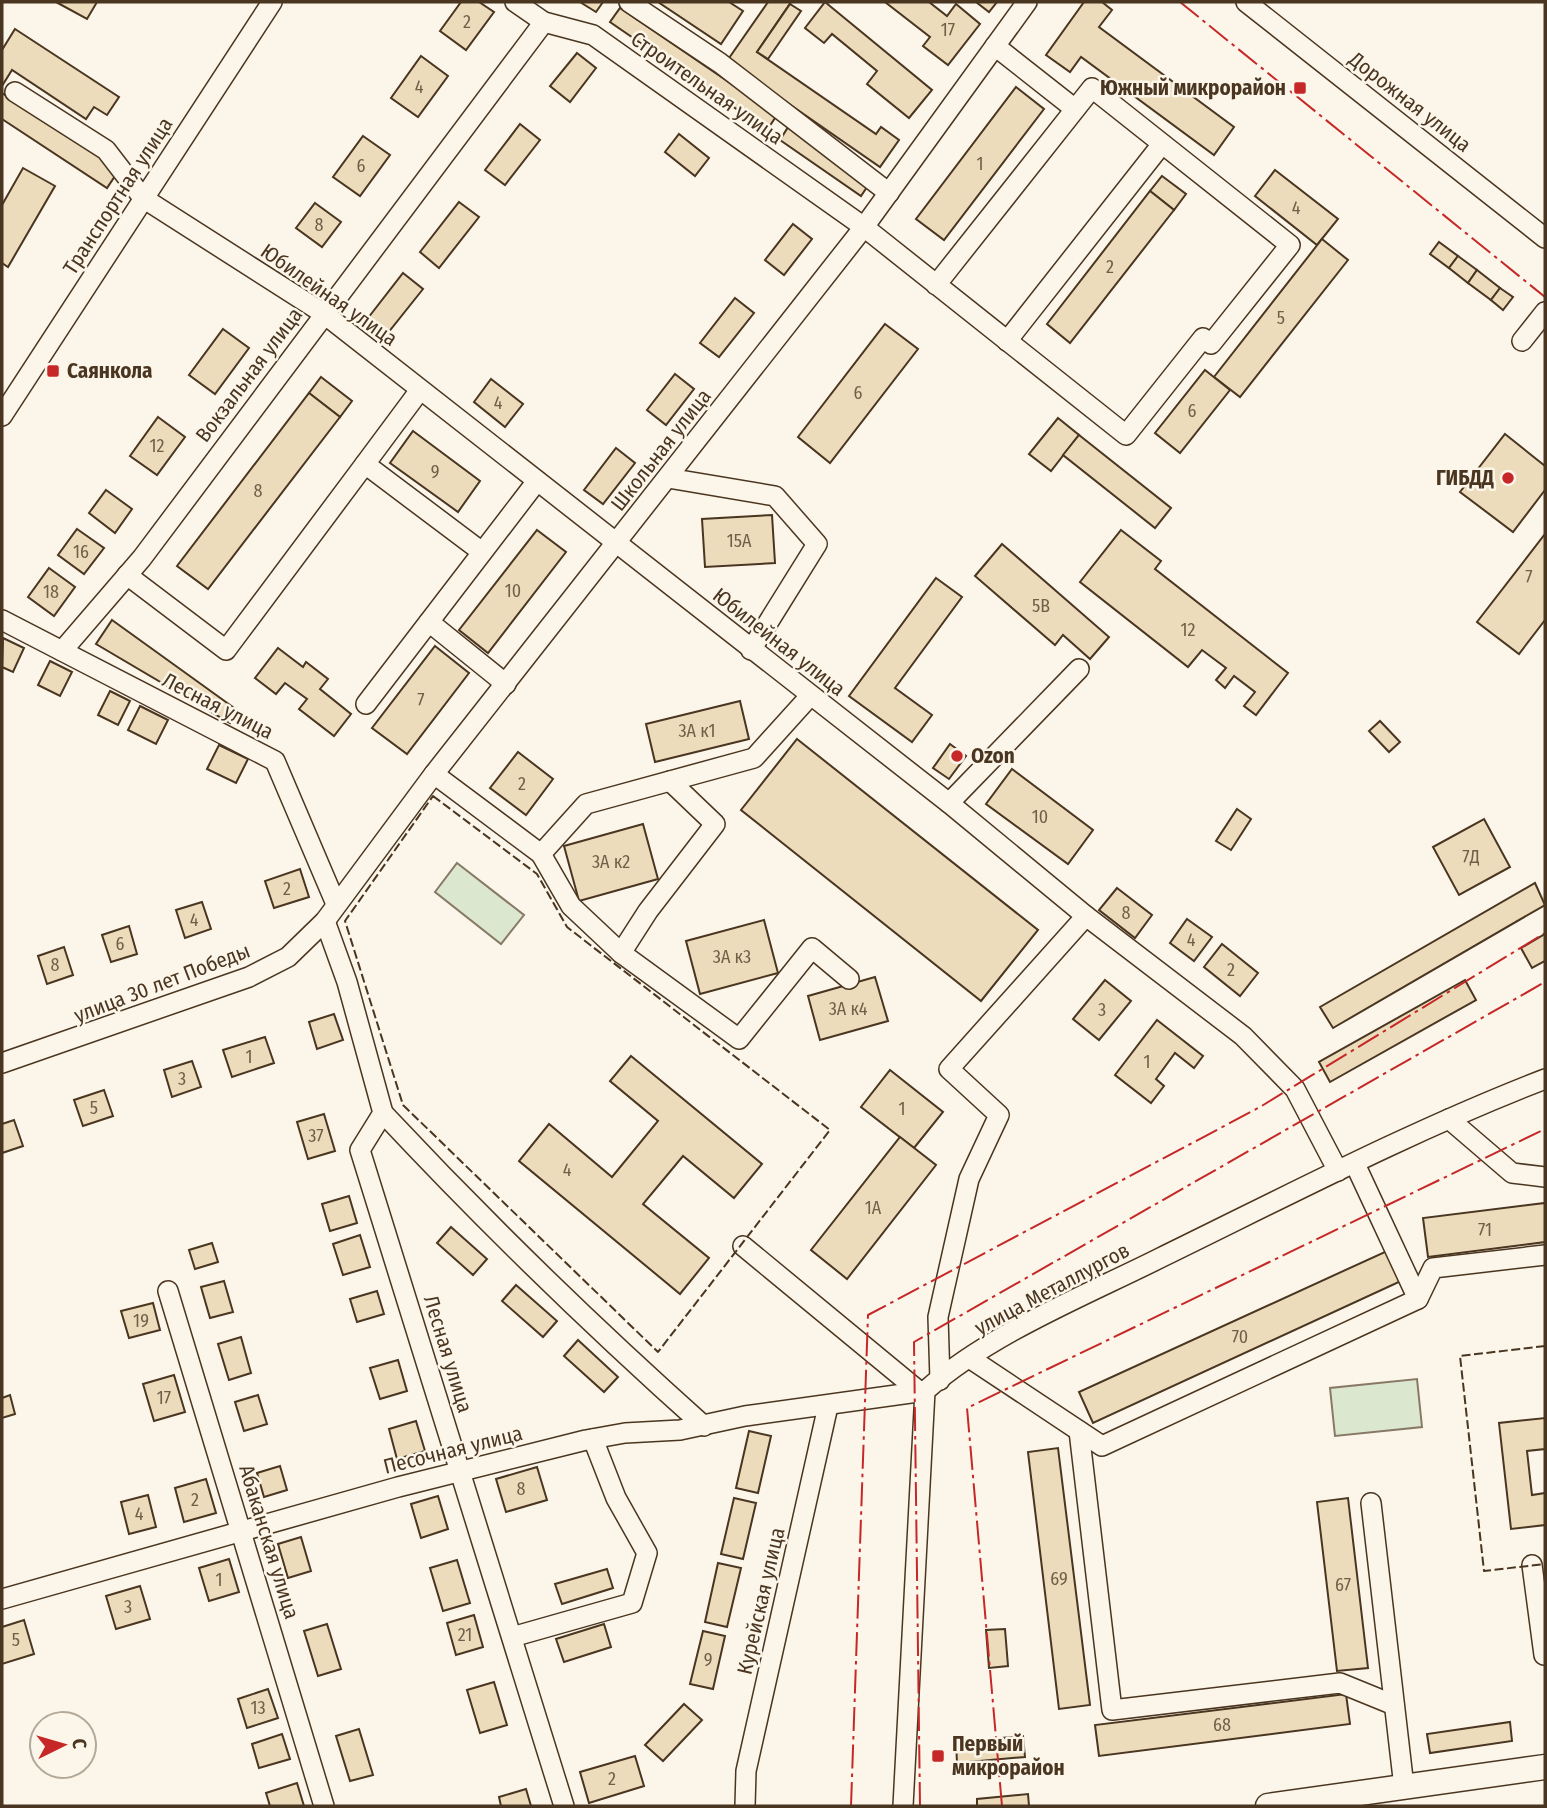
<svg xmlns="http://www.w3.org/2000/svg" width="1547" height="1808" font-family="'Fira Sans Condensed',sans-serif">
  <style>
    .green { fill: #dce7d0; stroke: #887966; stroke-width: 2 }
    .building { fill: #ecdcbc; stroke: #4a3520; stroke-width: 2 }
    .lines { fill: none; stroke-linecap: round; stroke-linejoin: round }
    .minor-casing { stroke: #4a3520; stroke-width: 22 }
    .major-casing { stroke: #4a3520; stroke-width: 27 }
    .minor { stroke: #fbf6e9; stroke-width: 19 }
    .major { stroke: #fbf6e9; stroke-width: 24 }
    .fence { stroke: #4a3520; stroke-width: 2; stroke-dasharray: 9 3.5; stroke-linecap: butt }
    .power { stroke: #c62828; stroke-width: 2; stroke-dasharray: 24 5 3.5 5; stroke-linecap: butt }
    .poi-dot { fill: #c62828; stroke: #fbf6e9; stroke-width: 2.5 }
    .labels { text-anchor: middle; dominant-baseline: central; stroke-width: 5; stroke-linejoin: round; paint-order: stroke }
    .number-label { font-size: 18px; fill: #725f47 }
    .street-label { font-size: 21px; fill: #4a3520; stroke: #fbf6e9 }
    .poi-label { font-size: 21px; font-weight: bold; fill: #4a3520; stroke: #fbf6e9; text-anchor: start }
  </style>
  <rect width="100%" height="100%" fill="#fbf6e9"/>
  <g class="green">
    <path d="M457,863L524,915L501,944L435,892Z"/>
    <path d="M1417,1379L1422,1427L1335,1436L1330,1388Z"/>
  </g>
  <g class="building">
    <path d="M56,2H97L87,19Z"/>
    <path d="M461,2H479L494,12L466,50L440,31Z"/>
    <path d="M580,2H603L596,12Z"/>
    <path d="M658,2H729L743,11L721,44Z"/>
    <path d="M768,2H791L757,52L876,134L881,127L899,140L880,167L727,61Z"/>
    <path d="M825,2L932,90L909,118L867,84L877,71L832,34L824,43L805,28Z"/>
    <path d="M885,2H929L947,16L956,4L980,24L948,65L923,46L930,37Z"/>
    <path d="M976,2H997L989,12Z"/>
    <path d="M1084,2H1102L1112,10L1099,27L1234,127L1214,155L1081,57L1070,72L1046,55Z"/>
    <path d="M790,4L801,11L768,59L757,52Z"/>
    <path d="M620,8L777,115L767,130L610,22Z"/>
    <path d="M15,29L119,97L107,115L94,107L86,119L12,70L2,86V50Z"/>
    <path d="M577,53L596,68L570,102L550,86Z"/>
    <path d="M421,56L448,76L418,117L391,98Z"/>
    <path d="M1016,87L1044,109L944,240L916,219Z"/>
    <path d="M2,93L119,170L107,188L2,119Z"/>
    <path d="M520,124L540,140L505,185L485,170Z"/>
    <path d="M790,124L871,181L861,196L780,140Z"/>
    <path d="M679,134L709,158L695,176L665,152Z"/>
    <path d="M363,136L390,155L360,196L333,177Z"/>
    <path d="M23,168L55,186L8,267L2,263V205Z"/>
    <path d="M1275,170L1338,219L1317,245L1255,196Z"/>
    <path d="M1162,176L1186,194L1174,210L1150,191Z"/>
    <path d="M1150,191L1174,210L1070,343L1047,324Z"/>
    <path d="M459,202L479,217L439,268L420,252Z"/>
    <path d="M315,203L341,222L322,247L296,228Z"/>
    <path d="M793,224L812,239L784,275L765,260Z"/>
    <path d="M1322,239L1348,260L1240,397L1214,377Z"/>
    <path d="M1439,242L1458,256L1449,268L1430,254Z"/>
    <path d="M1458,256L1477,270L1468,283L1449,268Z"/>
    <path d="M1477,270L1500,288L1491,300L1468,283Z"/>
    <path d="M403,273L423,289L387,334L368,318Z"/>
    <path d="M1500,288L1513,297L1503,310L1491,300Z"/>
    <path d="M735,298L754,313L719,357L700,343Z"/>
    <path d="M885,324L918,349L830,463L798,437Z"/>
    <path d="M223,329L249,348L215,394L189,375Z"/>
    <path d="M1205,370L1230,390L1180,453L1155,433Z"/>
    <path d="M675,374L694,389L666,425L647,410Z"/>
    <path d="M321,377L352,401L340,417L309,393Z"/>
    <path d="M491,379L523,404L505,427L474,402Z"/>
    <path d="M309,393L340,417L208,589L177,566Z"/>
    <path d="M158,417L185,437L157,475L130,456Z"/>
    <path d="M1058,418L1079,435L1051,471L1029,454Z"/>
    <path d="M413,431L480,481L458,512L390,463Z"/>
    <path d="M1505,434L1545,466V490L1513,532L1460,492Z"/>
    <path d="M1079,435L1171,508L1155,528L1063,455Z"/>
    <path d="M616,448L635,463L603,504L584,490Z"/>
    <path d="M106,490L132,509L115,533L89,513Z"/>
    <path d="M772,515L775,563L705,567L702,519Z"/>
    <path d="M77,529L104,548L84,574L58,555Z"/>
    <path d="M537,530L566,552L488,653L459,630Z"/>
    <path d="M1121,530L1161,561L1155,569L1288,673L1256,715L1244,706L1255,692L1234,676L1225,688L1216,680L1226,668L1202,650L1188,667L1080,582Z"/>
    <path d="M1545,534V620L1519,654L1477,622Z"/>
    <path d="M1002,544L1109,637L1090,659L1063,635L1055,645L975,576Z"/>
    <path d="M49,568L75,587L54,616L28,597Z"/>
    <path d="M936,578L962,597L895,688L932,715L912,742L849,696Z"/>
    <path d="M112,620L237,710L230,723L96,644Z"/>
    <path d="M3,638L24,648L13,672L2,667Z"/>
    <path d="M435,646L469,673L407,754L372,728Z"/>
    <path d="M278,648L303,667L306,662L328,679L320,689L351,714L334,736L299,709L307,699L285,683L276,694L255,678Z"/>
    <path d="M50,661L72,672L60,696L38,685Z"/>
    <path d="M110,691L130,701L118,725L98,715Z"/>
    <path d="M740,701L749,739L655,762L646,724Z"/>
    <path d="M140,706L168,720L156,744L128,730Z"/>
    <path d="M1380,721L1400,742L1389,752L1369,731Z"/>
    <path d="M797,739L1038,930L981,1001L741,810Z"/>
    <path d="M950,744L966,756L949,779L933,768Z"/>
    <path d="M219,745L248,759L236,783L207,769Z"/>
    <path d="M518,752L553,779L526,815L490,788Z"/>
    <path d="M1012,769L1093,830L1068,864L986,804Z"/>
    <path d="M1237,809L1251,819L1231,850L1216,841Z"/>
    <path d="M1484,819L1510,867L1459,895L1433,847Z"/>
    <path d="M643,824L658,879L579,901L564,846Z"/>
    <path d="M300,869L309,897L274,908L265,881Z"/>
    <path d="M1535,883L1545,905L1333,1028L1320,1007Z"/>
    <path d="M1117,888L1152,915L1135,938L1099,910Z"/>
    <path d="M202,902L211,929L185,938L176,910Z"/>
    <path d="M1187,919L1212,937L1194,961L1170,943Z"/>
    <path d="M764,920L778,973L700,994L686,941Z"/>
    <path d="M129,926L137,954L111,962L102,935Z"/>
    <path d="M1545,934V961L1532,968L1521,948Z"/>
    <path d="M1222,944L1258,973L1240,996L1204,967Z"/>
    <path d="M64,947L73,975L47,984L38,956Z"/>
    <path d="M875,977L888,1021L820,1040L808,996Z"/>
    <path d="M1105,980L1131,1001L1099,1040L1073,1019Z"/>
    <path d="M1465,980L1476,1000L1330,1082L1319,1062Z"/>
    <path d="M334,1014L343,1040L317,1049L309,1022Z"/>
    <path d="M1157,1020L1203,1056L1194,1068L1175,1053L1156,1079L1164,1086L1151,1103L1115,1075Z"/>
    <path d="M265,1037L274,1063L232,1077L223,1050Z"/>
    <path d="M631,1056L762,1164L734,1198L683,1156L643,1204L709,1258L680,1294L519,1161L549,1124L612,1177L658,1121L610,1081Z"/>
    <path d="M192,1061L201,1087L172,1097L164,1070Z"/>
    <path d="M890,1070L943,1112L914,1148L861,1107Z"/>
    <path d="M104,1090L113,1116L83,1126L74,1100Z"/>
    <path d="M324,1114L335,1151L308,1159L297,1122Z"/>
    <path d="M14,1120L23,1146L2,1153V1124Z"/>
    <path d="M900,1137L936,1165L847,1279L811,1250Z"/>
    <path d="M349,1196L357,1223L330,1231L322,1204Z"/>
    <path d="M1545,1203V1242L1428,1257L1423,1218Z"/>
    <path d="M451,1227L487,1259L473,1275L437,1243Z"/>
    <path d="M360,1235L370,1267L343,1275L333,1244Z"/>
    <path d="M212,1243L218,1262L195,1269L189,1250Z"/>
    <path d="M1387,1251L1401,1281L1093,1423L1079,1392Z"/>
    <path d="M224,1281L233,1312L210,1318L201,1287Z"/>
    <path d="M516,1285L557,1321L543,1337L502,1301Z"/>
    <path d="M377,1291L384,1314L357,1322L350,1299Z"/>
    <path d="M153,1303L160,1330L129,1338L121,1311Z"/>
    <path d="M241,1337L251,1373L229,1380L218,1344Z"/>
    <path d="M578,1340L618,1377L604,1392L564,1356Z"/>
    <path d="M398,1360L407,1391L380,1399L370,1368Z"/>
    <path d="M174,1375L185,1412L154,1421L143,1384Z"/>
    <path d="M10,1395L15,1414L2,1418V1398Z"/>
    <path d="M258,1395L267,1424L244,1431L235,1402Z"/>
    <path d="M1545,1418V1449L1527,1451L1532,1495L1545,1493V1525L1511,1529L1499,1423Z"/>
    <path d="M416,1421L425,1451L397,1459L389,1429Z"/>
    <path d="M749,1431L771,1436L758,1493L736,1488Z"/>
    <path d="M1058,1448L1090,1705L1059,1709L1028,1452Z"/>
    <path d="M280,1466L287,1490L264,1497L257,1473Z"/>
    <path d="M537,1467L547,1500L506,1512L496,1479Z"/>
    <path d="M206,1479L216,1513L184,1522L175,1488Z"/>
    <path d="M148,1495L156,1527L129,1534L121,1502Z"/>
    <path d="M438,1496L448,1529L421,1538L411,1504Z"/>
    <path d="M734,1498L756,1503L743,1559L721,1554Z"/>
    <path d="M1348,1498L1368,1668L1337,1671L1317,1502Z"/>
    <path d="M301,1537L311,1571L288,1578L278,1544Z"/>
    <path d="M229,1559L239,1592L209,1601L199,1568Z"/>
    <path d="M457,1560L470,1603L443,1611L430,1568Z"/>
    <path d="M718,1563L741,1568L727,1627L705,1622Z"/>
    <path d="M607,1569L613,1588L562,1604L555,1584Z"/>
    <path d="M140,1586L150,1619L116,1629L106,1596Z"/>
    <path d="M474,1615L483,1647L456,1655L447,1623Z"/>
    <path d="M24,1620L34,1654L2,1664V1627Z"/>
    <path d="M327,1624L341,1669L318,1676L304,1631Z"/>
    <path d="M604,1624L611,1647L564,1662L556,1639Z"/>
    <path d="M1005,1629L1008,1666L989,1668L986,1630Z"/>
    <path d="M703,1631L725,1636L713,1689L690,1684Z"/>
    <path d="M494,1682L507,1725L480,1733L467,1690Z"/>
    <path d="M268,1689L278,1718L247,1728L238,1699Z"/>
    <path d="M1346,1694L1350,1724L1099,1756L1095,1725Z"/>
    <path d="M684,1704L702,1720L663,1761L645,1745Z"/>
    <path d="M1510,1722L1512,1741L1430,1753L1427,1734Z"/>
    <path d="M359,1729L373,1775L350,1781L336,1736Z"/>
    <path d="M282,1734L290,1759L259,1768L252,1744Z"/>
    <path d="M1023,1736L1025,1757L957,1763L956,1742Z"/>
    <path d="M635,1756L644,1786L589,1803L580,1772Z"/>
    <path d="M297,1783L304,1806H270L266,1793Z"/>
    <path d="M526,1789L531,1806H501L499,1797Z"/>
    <path d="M1028,1794L1029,1806H977V1799Z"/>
  </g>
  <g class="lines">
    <g class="minor-casing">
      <g id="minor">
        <path d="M515,2L544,22L593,35L864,227L1126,435L1203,338L1211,344L1290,245L1092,88L936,285"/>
        <path d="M629,2L720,63L889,193"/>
        <path d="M1246,2L1545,238"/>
        <path d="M995,46L1075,109"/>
        <path d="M15,92L106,150L143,198L323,313L949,803L1086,916L1243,1036L1295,1089L1338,1171"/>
        <path d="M1007,341L1162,144"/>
        <path d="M1522,341L1545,312"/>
        <path d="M420,390L365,464L482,552"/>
        <path d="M2,416L272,2"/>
        <path d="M668,478L775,496L817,544L751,650"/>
        <path d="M127,575L226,650L365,464"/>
        <path d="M2,620L275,761L336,904"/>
        <path d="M429,622L506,684"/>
        <path d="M62,651L142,558L544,22"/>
        <path d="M366,704L537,481"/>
        <path d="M434,774L541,854L586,804L754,758L810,696"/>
        <path d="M949,803L1079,669"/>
        <path d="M541,854L571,906L621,953L648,911L715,824L670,781"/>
        <path d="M325,921L347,982L383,1113L360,1150L564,1806"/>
        <path d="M621,953L739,1039L812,948L849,979"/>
        <path d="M2,1063L249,977L288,957L325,921L434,774L864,227L1027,2"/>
        <path d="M383,1113C486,1223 592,1326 704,1426"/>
        <path d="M1449,1119L1512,1173L1545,1177"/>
        <path d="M1355,1164L1418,1299"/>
        <path d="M743,1246L920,1392"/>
        <path d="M168,1291L324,1806"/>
        <path d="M971,1359L1102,1446L1418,1299L1433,1268L1545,1255"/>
        <path d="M940,1380L938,1317L969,1179L999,1115L949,1069L1086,916"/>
        <path d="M1079,1431L1112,1710L1340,1683L1394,1705"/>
        <path d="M1371,1503L1404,1787"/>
        <path d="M1532,1565L1544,1655"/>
        <path d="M2,1599L398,1487L586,1440L625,1433L680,1430L745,1416L925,1391"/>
        <path d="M512,1637L632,1603L647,1553L616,1498L593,1439"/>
        <path d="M745,1806L746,1771L828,1406"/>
        <path d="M903,1806L925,1391C989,1334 1084,1296 1160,1258C1287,1196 1413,1130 1545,1079"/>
      </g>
    </g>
    <g class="major-casing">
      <path id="major" d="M1268,1806L1545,1767"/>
    </g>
    <use href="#minor" class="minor"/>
    <use href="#major" class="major"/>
    <g class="fence">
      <path d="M433,796L537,874L567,927L830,1130L658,1352L403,1105L345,921Z"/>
      <path d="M1545,1346L1460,1356L1484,1571L1545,1564"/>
    </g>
    <g class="power">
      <path d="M1180,2L1545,297"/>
      <path d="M851,1806L868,1315L1260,1107L1545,933"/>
      <path d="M920,1806L914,1342L1545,982"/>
      <path d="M1002,1806L967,1408L1545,1129"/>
    </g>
  </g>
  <g class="poi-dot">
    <rect x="1293" y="81" width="14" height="14" rx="3.5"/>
    <rect x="46" y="364" width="14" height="14" rx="3.5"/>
    <circle cx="1508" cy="478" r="7"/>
    <circle cx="957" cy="756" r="7"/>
    <rect x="931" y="1749" width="14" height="14" rx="3.5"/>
  </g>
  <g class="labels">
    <g class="number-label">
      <text x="467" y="22">2</text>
      <text x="948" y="30">17</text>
      <text x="419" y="87">4</text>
      <text x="980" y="164">1</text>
      <text x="361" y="166">6</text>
      <text x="1296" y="208">4</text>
      <text x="319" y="225">8</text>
      <text x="1110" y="267">2</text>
      <text x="1281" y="318">5</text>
      <text x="858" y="393">6</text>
      <text x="498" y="403">4</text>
      <text x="1192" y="411">6</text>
      <text x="157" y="446">12</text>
      <text x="435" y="472">9</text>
      <text x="258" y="491">8</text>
      <text x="739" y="541">15А</text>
      <text x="81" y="552">16</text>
      <text x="1529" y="577">7</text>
      <text x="513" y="591">10</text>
      <text x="51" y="592">18</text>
      <text x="1041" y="606">5В</text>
      <text x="1188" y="630">12</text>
      <text x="421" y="700">7</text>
      <text x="697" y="731">3А к1</text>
      <text x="522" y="784">2</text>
      <text x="1040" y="817">10</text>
      <text x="1471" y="857">7Д</text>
      <text x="611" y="862">3А к2</text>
      <text x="287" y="889">2</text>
      <text x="1126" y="913">8</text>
      <text x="194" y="920">4</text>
      <text x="1191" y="940">4</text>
      <text x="120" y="944">6</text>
      <text x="732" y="957">3А к3</text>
      <text x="55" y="965">8</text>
      <text x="1231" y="970">2</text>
      <text x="848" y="1009">3А к4</text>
      <text x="1102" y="1010">3</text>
      <text x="249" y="1057">1</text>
      <text x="1147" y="1062">1</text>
      <text x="182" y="1079">3</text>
      <text x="94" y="1108">5</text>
      <text x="902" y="1109">1</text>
      <text x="316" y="1136">37</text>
      <text x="567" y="1170">4</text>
      <text x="873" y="1208">1А</text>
      <text x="1485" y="1230">71</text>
      <text x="141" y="1321">19</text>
      <text x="1240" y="1337">70</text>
      <text x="164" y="1398">17</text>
      <text x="521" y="1489">8</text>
      <text x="195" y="1500">2</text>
      <text x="139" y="1514">4</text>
      <text x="1059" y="1579">69</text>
      <text x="219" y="1580">1</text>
      <text x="1343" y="1585">67</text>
      <text x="128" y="1607">3</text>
      <text x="465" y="1635">21</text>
      <text x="16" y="1640">5</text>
      <text x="708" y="1660">9</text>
      <text x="258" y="1708">13</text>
      <text x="1222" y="1725">68</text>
      <text x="612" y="1779">2</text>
    </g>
    <g class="street-label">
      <text transform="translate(707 88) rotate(35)">Строительная улица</text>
      <text transform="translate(1410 102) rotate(38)">Дорожная улица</text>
      <text transform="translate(118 196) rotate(-57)">Транспортная улица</text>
      <text transform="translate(329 295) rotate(35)">Юбилейная улица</text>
      <text transform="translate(249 375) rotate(-53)">Вокзальная улица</text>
      <text transform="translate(661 450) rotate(-52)">Школьная улица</text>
      <text transform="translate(779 642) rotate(38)">Юбилейная улица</text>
      <text transform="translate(218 706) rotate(27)">Лесная улица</text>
      <text transform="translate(162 983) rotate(-21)">улица 30 лет Победы</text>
      <text transform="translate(1052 1289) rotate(-28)">улица Металлургов</text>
      <text transform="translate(448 1354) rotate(73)">Лесная улица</text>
      <text transform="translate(453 1450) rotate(-14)">Песочная улица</text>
      <text transform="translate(269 1542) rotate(73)">Абаканская улица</text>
      <text transform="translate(761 1601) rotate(-77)">Курейская улица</text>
    </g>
    <g class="poi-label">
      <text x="1286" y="88" text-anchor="end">Южный микрорайон</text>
      <text x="67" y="371">Саянкола</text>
      <text x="1494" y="478" text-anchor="end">ГИБДД</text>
      <text x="971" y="756">Ozon</text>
      <text x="952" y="1744">Первый<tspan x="952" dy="24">микрорайон</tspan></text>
    </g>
  </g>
  <rect width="1547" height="1808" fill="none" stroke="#4a3520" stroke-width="7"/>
  <g transform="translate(63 1745) rotate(85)"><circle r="33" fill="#fbf6e9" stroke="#b4a999" stroke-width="2"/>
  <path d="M0-5L12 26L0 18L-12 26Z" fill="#c62828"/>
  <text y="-10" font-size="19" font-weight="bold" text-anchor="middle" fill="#4a3520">С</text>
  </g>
</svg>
